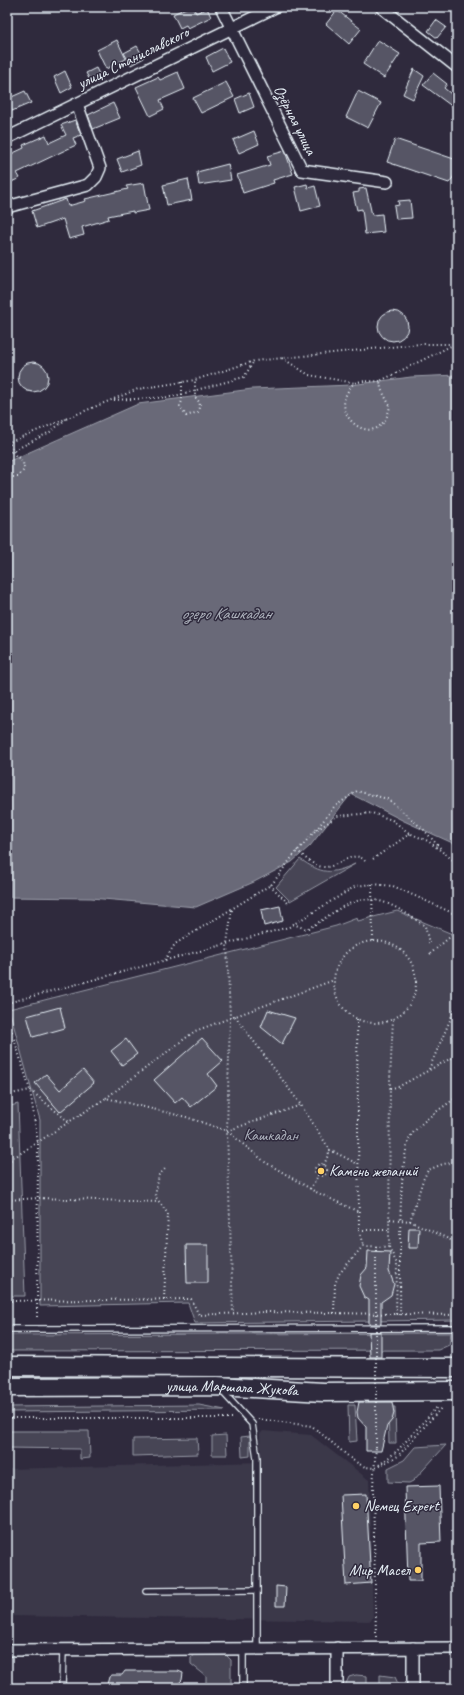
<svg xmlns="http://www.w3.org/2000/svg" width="464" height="1695" font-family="Caveat,sans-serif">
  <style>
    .built { fill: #3b3749 }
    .green { fill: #464455; stroke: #979aa6 }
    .water { fill: #696978; stroke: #9c9fab }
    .building { fill: #575565; stroke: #e8f1f8 }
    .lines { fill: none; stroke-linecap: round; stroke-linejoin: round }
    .lane-casing { stroke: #e8f1f8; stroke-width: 8 }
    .street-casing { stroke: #e8f1f8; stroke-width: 14 }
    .primary-casing { stroke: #e8f1f8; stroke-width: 21 }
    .path { stroke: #e8f1f8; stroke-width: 2; stroke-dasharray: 1 3; stroke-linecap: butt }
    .lane { stroke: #2f2a3d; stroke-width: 5.5 }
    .street { stroke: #2f2a3d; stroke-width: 11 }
    .primary { stroke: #2f2a3d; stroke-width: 18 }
    .path-bridge { stroke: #e8f1f8; stroke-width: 2; stroke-dasharray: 1 3; stroke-linecap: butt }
    .poi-dot { fill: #ffd166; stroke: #2f2a3d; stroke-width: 1.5 }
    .labels { text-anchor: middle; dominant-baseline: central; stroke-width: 3; stroke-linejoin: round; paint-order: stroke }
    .street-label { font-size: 16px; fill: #e8f1f8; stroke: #2f2a3d }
    .park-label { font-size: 16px; fill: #afb4bf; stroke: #2f2a3d }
    .poi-label { font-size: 16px; fill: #e8f1f8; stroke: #2f2a3d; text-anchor: start }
    .water-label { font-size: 17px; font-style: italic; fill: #afb4be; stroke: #2f2a3d }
  </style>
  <rect width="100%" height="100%" fill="#2f2a3d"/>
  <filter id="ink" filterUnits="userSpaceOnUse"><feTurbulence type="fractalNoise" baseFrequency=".025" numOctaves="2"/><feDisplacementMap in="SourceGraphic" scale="8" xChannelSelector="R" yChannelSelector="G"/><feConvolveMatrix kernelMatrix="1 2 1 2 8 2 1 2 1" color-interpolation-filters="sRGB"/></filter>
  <g filter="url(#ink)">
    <path class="built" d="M263,1431L311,1435L369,1480L373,1616L371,1621L7,1616V1469L261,1462L260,1434Z"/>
    <g class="green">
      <path d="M300,859C322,874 330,875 355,864L290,901L276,887Z"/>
      <path d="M397,911L457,936V1320L195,1323L188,1303L40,1306V1120L9,1009L336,926L357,918L358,921Z"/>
      <path d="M18,1104L25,1296H7V1107Z"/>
      <path d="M451,1333L449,1345L438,1350L7,1351V1335Z"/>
      <path d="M199,1405L225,1410L7,1412V1407Z"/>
      <path d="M348,1405H355L357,1441L349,1442Z"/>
      <path d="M388,1407H395L396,1443H389Z"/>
      <path d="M7,1431H89L90,1458L80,1459V1449L7,1448Z"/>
      <path d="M226,1435L227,1455H212V1436Z"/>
      <path d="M250,1436V1456L242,1457L241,1437Z"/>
      <path d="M197,1438L198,1454L133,1456V1439Z"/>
      <path d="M446,1445L413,1481L409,1483L388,1482V1468L404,1460L415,1447Z"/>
      <path d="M194,1654L226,1655L231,1660V1688H206V1676L191,1664V1658Z"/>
      <path d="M356,1675L367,1676V1688H344L349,1677Z"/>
      <path d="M380,1675L395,1677L400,1688H380Z"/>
    </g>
    <path class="water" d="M457,375V845L404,821L351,794L310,846L292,862L254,882L196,907L91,898L7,897V462L138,404L252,389L351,385L411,377Z"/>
    <g class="building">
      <path d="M188,7H193L196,13L207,8L211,17L188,28L186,25L180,28L173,14Z"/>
      <path d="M337,10L361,29L349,44L326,24Z"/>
      <path d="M436,20L446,27L437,38L428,31Z"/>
      <path d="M117,40L126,59L106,69L97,50Z"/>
      <path d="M378,40L400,54L384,78L363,64Z"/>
      <path d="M137,46L144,58L131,65L124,53Z"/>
      <path d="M223,48L230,62L212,71L206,57Z"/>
      <path d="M96,68L102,80L92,84L86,73Z"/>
      <path d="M414,69L424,76L413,99L403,94Z"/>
      <path d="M65,71L72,87L61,93L54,77Z"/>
      <path d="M178,72L185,89L160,100L164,109L150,116L136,87L158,77L160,80Z"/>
      <path d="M433,73L447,84L444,88L457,99V110L423,85Z"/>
      <path d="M226,82L234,97L201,113L193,98Z"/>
      <path d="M25,91L31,103L12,111L7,99Z"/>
      <path d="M358,91L381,103L368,128L346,117Z"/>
      <path d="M249,93L254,107L240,113L235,99Z"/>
      <path d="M113,103L120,118L93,129L88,115Z"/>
      <path d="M75,120L81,135L73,138L76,145L17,173L20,178L7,184V151L9,155L24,148L23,145L46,135L49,143L66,135L61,125Z"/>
      <path d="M254,131L259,144L239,153L233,140Z"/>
      <path d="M395,139L457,160V172L449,183L387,162Z"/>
      <path d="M138,151L141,165L122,172L117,159Z"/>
      <path d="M285,151L293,174L273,180L274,183L243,193L237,175L270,165L267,156Z"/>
      <path d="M228,164L231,180L199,185L197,172Z"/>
      <path d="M188,179L192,200L167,205L163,185Z"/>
      <path d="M144,183L149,210L133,213V211L108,216L109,219L82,227L84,235L69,239L63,219L37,228L32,211L66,199L68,206L86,201L85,199L128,189L126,186Z"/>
      <path d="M307,184L308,188L315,186L320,206L301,211L295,187Z"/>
      <path d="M366,188L372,215L382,214L384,232L365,234L362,209L357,210L353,193L359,192V189Z"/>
      <path d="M410,200L412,218L396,219L394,206L399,205L398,201Z"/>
      <circle cx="393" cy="326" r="15"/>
      <circle cx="33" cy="377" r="15"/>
      <path d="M280,906L283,921L264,926L261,910Z"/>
      <path d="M60,1007L65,1028L33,1037L27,1016Z"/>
      <path d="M268,1010L295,1018L282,1044L261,1027Z"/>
      <path d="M202,1038L223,1061L208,1074L217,1086L191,1107L182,1097L175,1103L154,1080Z"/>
      <path d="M126,1039L137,1054L122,1065L111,1051Z"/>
      <path d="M83,1070L94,1083L60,1112L35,1083L46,1074L60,1090Z"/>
      <path d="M409,1228H419L418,1248H408Z"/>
      <path d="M186,1245H208V1283H187Z"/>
      <path d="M368,1251L390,1252L389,1271L394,1284L391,1295L381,1302V1324H369V1300L364,1297L359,1286L361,1275L367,1268Z"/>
      <path d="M369,1332H381V1357H370Z"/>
      <path d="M359,1402H392L394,1413L392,1420L387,1426L381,1451H366V1427L358,1418L357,1412Z"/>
      <path d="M439,1486L441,1542L421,1543V1581H408L405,1487Z"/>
      <path d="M366,1494L371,1583L346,1585L341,1495Z"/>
      <path d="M276,1586L286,1587L285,1606H276Z"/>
      <path d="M125,1671H178L183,1673L182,1680L178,1684V1688H106L109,1677L112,1675H122Z"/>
    </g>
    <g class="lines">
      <g class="lane-casing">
        <g id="lane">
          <path d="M7,1329L457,1328"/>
          <path d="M221,1390L252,1424L257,1458V1648"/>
          <path d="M146,1591L257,1590"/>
          <path d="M243,1648V1688"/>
          <path d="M62,1688L63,1650"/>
        </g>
      </g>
      <g class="street-casing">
        <g id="street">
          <path d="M221,7L302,170L387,182"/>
          <path d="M381,7L457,67"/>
          <path d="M7,138L275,7"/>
          <path d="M7,207L88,185L96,177L100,168L77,104"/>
          <path d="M337,1648V1688"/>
          <path d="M7,1650L457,1648"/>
          <path d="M413,1688V1648"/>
        </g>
      </g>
      <g class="primary-casing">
        <g id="primary">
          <path d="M7,1366L457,1368"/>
          <path id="s1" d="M7,1387L217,1386L323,1392L457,1391"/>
        </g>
      </g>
      <g class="path">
        <path d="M282,358L309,375L355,383"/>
        <path d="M380,381C372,382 361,380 355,383C351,385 349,389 347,393C332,420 381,453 390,406L381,389L380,381L455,344"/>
        <path d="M182,382V401L180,406L186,416L198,412L200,403L195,397V380"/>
        <path d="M114,400L171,397L244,377L254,361"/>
        <path d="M7,443L138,389L195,380L254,361L420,344H457"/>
        <path d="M7,454L50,432L66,419"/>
        <path d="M7,473L10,477H18L24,470L23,462L15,455L9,442"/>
        <path d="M316,830L334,807L357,791L388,799L424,830L442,850"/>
        <path d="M297,850C305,858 313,866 324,867C338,868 354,848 365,861"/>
        <path d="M373,859L411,833"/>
        <path d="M372,884L373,941"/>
        <path d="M270,885L289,904"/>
        <path d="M232,910L227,943L230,1017L227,1131L233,1313"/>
        <path d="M293,924L306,929C322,922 335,909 351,903C378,891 404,912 425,926L429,943"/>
        <circle cx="375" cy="982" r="41"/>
        <path d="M430,954L457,931"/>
        <path d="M165,960L175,944L272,884L293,856L315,831L338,816L372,813L392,820L409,833L428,841L457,863"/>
        <path d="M7,1003L289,927L356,886L372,884L393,886L457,915"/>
        <path d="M7,1016L30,1090L38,1143L37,1320"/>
        <path d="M235,1016L301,1105L330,1150L358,1164"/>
        <path d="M357,1019L359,1230L363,1246L389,1247L390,1080L393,1019"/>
        <path d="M429,1069L457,1004"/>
        <path d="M390,1088L398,1087L457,1055"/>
        <path d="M7,1095L30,1090L69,1122"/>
        <path d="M106,1098L195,1031L334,980"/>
        <path d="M227,1131L301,1105"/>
        <path d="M7,1162L106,1098L186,1117L227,1131L265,1162L314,1191L359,1212"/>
        <circle cx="321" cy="1170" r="6"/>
        <path d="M324,1165L330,1150"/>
        <path d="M310,1189L318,1176"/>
        <path d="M7,1200L38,1198L159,1202"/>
        <path d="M390,1219L410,1221L457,1243"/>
        <path d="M410,1221L423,1180L428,1170L443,1164L457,1162"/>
        <path d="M359,1230H389"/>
        <path d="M389,1247L397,1264L396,1315"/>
        <path d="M376,1271V1246"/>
        <path d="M164,1299L168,1214L155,1196L159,1175L166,1168"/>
        <path d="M7,1301L191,1299L199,1315L266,1312L457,1315"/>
        <path d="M334,1313L335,1284L339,1274L363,1246"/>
        <path d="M400,1315C401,1282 396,1156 412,1134C424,1119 442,1108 457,1097"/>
        <path d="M7,1418H234"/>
        <path d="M258,1419L312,1426L354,1461L365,1467L375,1468L398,1456L442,1407"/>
        <path d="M379,1465L397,1451L438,1406"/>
        <path d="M376,1637L373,1486L376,1447"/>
      </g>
      <use href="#lane" class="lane"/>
      <use href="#street" class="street"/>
      <use href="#primary" class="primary"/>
      <path class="path-bridge" d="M376,1447V1271"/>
    </g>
  </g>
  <g class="poi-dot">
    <circle cx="321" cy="1171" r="4"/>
    <circle cx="356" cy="1506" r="4"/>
    <circle cx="418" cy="1570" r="4"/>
  </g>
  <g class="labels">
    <g class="street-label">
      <text transform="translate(133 58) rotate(-26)">улица Станиславского</text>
      <text transform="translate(295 120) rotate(63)">Озёрная улица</text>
      <text stroke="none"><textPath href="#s1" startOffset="225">улица Маршала Жукова</textPath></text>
    </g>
    <g class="park-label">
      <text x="271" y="1135">Кашкадан</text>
    </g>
    <g class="poi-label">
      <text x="329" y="1171">Камень желаний</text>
      <text x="364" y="1506">Nемец Expert</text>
      <text x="410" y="1570" text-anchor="end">Мир Масел</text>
    </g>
    <g class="water-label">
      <text x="226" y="613">озеро Кашкадан</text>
    </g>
  </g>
  <rect width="464" height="1695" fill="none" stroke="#2f2a3d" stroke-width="24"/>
  <rect x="12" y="12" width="440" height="1671" fill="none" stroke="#e8f1f8" stroke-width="1.5" filter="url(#ink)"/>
</svg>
